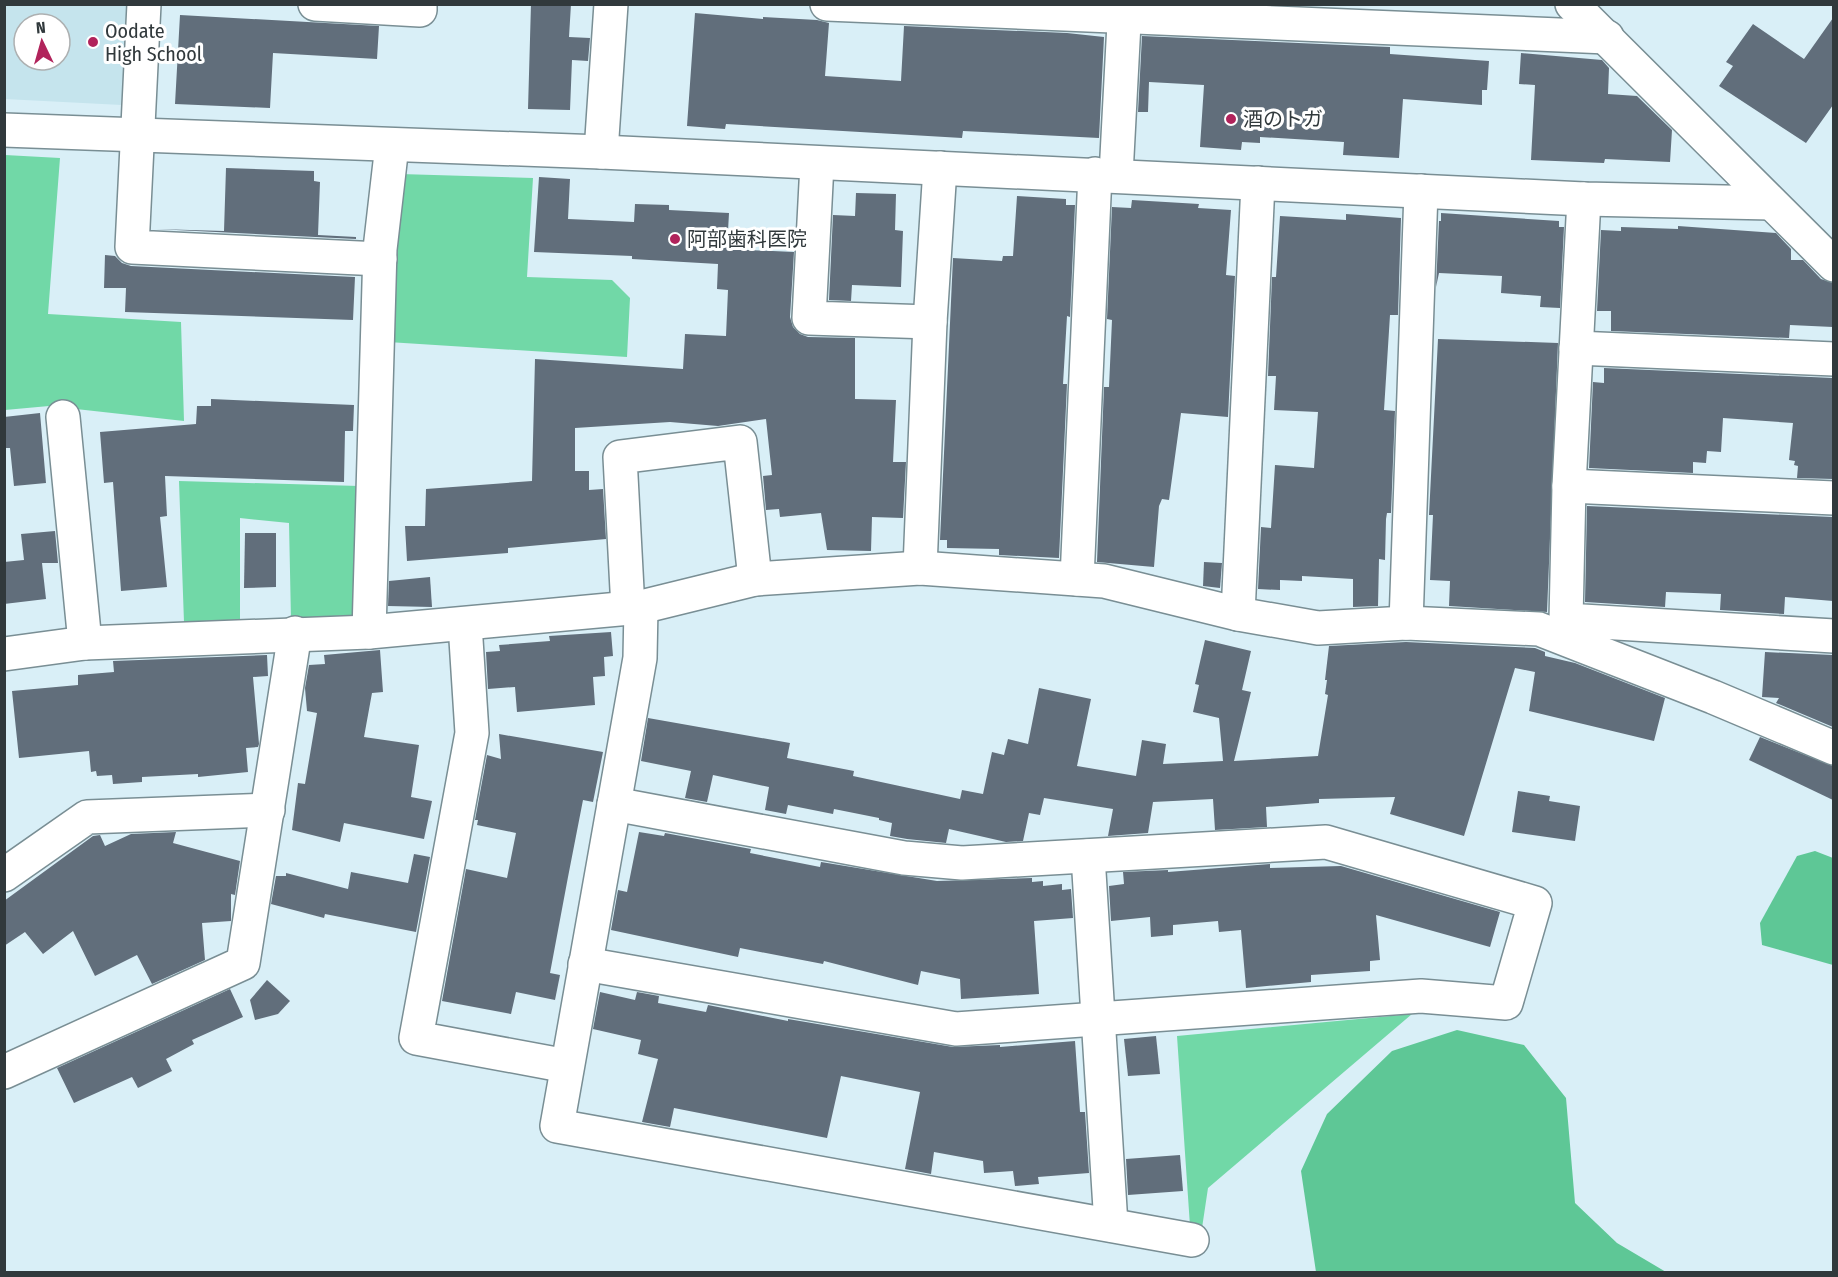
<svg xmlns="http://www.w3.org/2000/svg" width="1838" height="1277" font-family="'Fira Sans Condensed','Noto Sans JP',sans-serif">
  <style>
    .built { fill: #c5e4ed; fill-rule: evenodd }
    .green { fill: #71d8a7 }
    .forest { fill: #5ec796 }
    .building { fill: #616e7b }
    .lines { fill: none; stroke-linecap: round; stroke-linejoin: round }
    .minor-casing { stroke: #798e94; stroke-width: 36 }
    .minor { stroke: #fff; stroke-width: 33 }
    .poi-dot { fill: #b1235b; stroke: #fff; stroke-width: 2 }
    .labels { text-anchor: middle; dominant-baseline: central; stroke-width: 6; stroke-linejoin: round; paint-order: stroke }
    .poi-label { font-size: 20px; fill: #31393c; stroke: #fff; text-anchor: start }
  </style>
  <rect width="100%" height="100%" fill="#d9eff7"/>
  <path class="built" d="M4,5H128L122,105L5,99ZM24,24H60V60H24Z"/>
  <g class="green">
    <path d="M5,155L60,158L48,314L181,322L184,421L49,406L5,410Z"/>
    <path d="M400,174L533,178L527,277L612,280L630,298L627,357L388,342Z"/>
    <path d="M179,481L359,486L357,607L352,620H291L289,523L240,518V620L184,622Z"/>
    <path d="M1412,1014L1208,1188L1202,1228L1190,1226L1177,1036Z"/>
  </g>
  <g class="forest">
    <path d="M1815,851L1833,858V965L1762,945L1760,923L1797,856Z"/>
    <path d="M1457,1030L1524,1045L1566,1098L1575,1203L1617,1243L1666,1272H1316L1301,1171L1327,1114L1392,1051Z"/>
  </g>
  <g class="building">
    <path d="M531,4H571L569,37L590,38L588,61L572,60L570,110L528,109Z"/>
    <path d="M695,13L763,19V17L817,20L829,23L825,76L901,81L904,26L1067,33L1104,37L1099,138L963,131L962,138L726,124L725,129L687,126Z"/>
    <path d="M180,15L379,26L377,59L273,53L270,108L175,104Z"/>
    <path d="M1833,18V105L1806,143L1719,86L1733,66L1726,62L1753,24L1804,59Z"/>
    <path d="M1142,36L1390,47V54L1489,61L1487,90H1482V105L1403,99L1399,158L1343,155L1344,142L1260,137V143L1242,142L1241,150L1200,147L1204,85L1149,82L1148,112H1138Z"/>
    <path d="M1521,53L1602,60L1609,68L1608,94L1637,96L1672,130L1670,162L1605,159L1604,163L1531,160L1535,85L1519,84Z"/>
    <path d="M226,168L314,171V181L320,182L318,235L356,237V239L156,229L224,231Z"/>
    <path d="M539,177L570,179L568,219L634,222L635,204L669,205V210L729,213L727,249L794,252L790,317L793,327L800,334L808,337L855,338V399L896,400L893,462H906L903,518L872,517L871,551L827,550L821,513L780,517L779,509L766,510L763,476L772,475L766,419L718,426L670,422L575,428V471H589V490L603,489L606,539L508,548V553L407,561L405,526H425L426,489L532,481L535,359L683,369L685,334L726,336L728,290L717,289L718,264L632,259V256L534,252Z"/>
    <path d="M856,193L896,194L895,230L903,231L901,287L852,285L851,301L829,300L833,215L855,216Z"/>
    <path d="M1017,196L1066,199V205H1075L1070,317L1067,316L1063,384H1067L1059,558L999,555V549L947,548V540H940L953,258L1002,261L1003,256H1013Z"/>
    <path d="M1132,200L1199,204L1198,208L1231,210L1226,275L1235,276L1228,417L1181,413L1169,500L1162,499L1159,506L1154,567L1097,562L1104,387H1109L1112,320L1107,319L1112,207L1131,208Z"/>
    <path d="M1441,213L1559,221V227H1564L1560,308L1540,307L1541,296L1501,293L1502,276L1439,273L1436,287L1439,221H1441Z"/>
    <path d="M1346,214L1401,218L1398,315H1390L1384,410L1395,411L1391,513H1387L1386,519L1385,560L1379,559L1378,606L1353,607V579L1302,576V581L1280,580V590L1258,589L1261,527L1271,528L1275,465L1314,468L1318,412L1274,410L1276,376H1268L1272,277H1276L1280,216L1346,220Z"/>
    <path d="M1678,226L1776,233L1791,249V260H1803L1821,279L1833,283V327L1790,325L1789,338L1611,331V311H1597L1601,230L1621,231V227L1678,229Z"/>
    <path d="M105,255L115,256L122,263L131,266L355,277L353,320L125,312L126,288H104Z"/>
    <path d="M1438,339L1558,343L1547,612L1449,606L1450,581L1430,580L1433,515H1429Z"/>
    <path d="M1604,368L1833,378V479L1797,478L1798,466L1794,465L1795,461L1789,460L1793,423L1723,418L1721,452L1707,451L1706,463L1693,462V473L1589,468L1593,382L1604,383Z"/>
    <path d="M211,399L354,405L353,431H345L344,482L165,476L167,516L160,517L167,587L121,591L113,482L104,483L100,432L196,424L197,406H211Z"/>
    <path d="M40,413L46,483L14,486L10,448H4V417Z"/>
    <path d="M1587,506L1833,517V601L1785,597L1784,614L1720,610L1721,594L1666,592L1665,607L1585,602Z"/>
    <path d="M55,531L58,563H42L46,599L4,604V562L24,560L21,534Z"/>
    <path d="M245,533H276V587L244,588Z"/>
    <path d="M1204,562L1222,563L1220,588L1203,586Z"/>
    <path d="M430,577L432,607L388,606L389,581Z"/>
    <path d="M611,632L613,656L604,657L605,676L593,677L595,705L517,712L515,687L488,689L486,652L500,651L499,645L550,641L549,636Z"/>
    <path d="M1205,640L1251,651L1242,690L1251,692L1234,761L1318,756L1328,695L1325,694L1327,680H1325L1329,646L1406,642L1535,648L1545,652V656L1575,663L1665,698L1654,741L1529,711L1535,672L1515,668L1464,836L1390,814L1395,797L1319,799V803L1266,807L1267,827L1215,830L1213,799L1153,802L1148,833L1108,836L1113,809L1044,798L1040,815L1029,813L1023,841L1006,842L949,829L946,843L907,839L890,836L892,823L879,820V818L834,809L833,814L788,805L786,814L765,810L769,787L713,775L707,802L685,798L691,771L641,761L648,718L790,743L787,758L854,771L853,776L960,799L962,790L983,794L992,752L1004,755L1008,739L1028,744L1039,688L1091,699L1077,766L1136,776L1142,740L1166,744L1163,764L1223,761L1219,718L1193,712L1199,685L1195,684Z"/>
    <path d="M380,650L383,692L372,693L364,737L419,745L411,797L432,801L424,839L344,823L340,842L292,830L298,783L305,784L317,713L307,711L305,688L309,665L325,664L324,655Z"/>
    <path d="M1765,652L1833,655V727L1776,703L1779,698L1762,697Z"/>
    <path d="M267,655L268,676L253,677L259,744L258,747L246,748L248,772L198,777V774L142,777V782L113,784L112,775L97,776L96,771L91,772L89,751L19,758L12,691L78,685V675L114,672L113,661Z"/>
    <path d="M499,734L603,752L593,802L583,800L568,877L550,973L560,975L555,1000L516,992L511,1014L442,1001L466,869L507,878L516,833L477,825L478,820H475L487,755L501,759Z"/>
    <path d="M1760,737L1833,766V800L1749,760Z"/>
    <path d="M1518,791L1550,796L1549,801L1580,806L1575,841L1512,832Z"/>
    <path d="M176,832L173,843L240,861L235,895L231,894V921L202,923L205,960L152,984L137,955L95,976L73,931L43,954L25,932L4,946V901L93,836L100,835L105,846L131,834Z"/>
    <path d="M639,832L664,836L665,833L751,849L750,853L820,867L821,862L937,881L1032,878V882L1043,881V886L1062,884V890L1071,889L1073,918L1034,921L1039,994L961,999L960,979L921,971L918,985L824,961L823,964L740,948L738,957L611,930L618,890L627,892Z"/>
    <path d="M414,854L430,857L416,932L325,914L324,918L271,904L276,876H286V873L348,889L351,872L408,883Z"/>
    <path d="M1270,864V868L1341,866L1500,912L1490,947L1376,915L1380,960L1370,961V971L1311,975V982L1246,988L1241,930L1219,932L1218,921L1173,925V935L1151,937L1150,917L1111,921L1109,886L1124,884L1123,872L1168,870V872Z"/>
    <path d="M267,980L290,1001L278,1014L255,1020L250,1000Z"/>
    <path d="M230,989L243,1017L192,1040L194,1044L166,1059L172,1071L138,1088L132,1077L74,1103L57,1068Z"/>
    <path d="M600,992L635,1000L637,992L659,996L658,1003L706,1012L708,1005L788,1021V1019L953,1047L1000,1045V1047L1075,1041L1080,1112H1085L1089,1173L1038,1177L1039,1184L1015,1186L1013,1171L984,1173L983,1161L934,1152L931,1174L905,1169L920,1092L841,1076L827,1138L674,1108L670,1127L642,1122L658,1059L638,1054L641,1040L593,1029Z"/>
    <path d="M1156,1036L1160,1074L1128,1076L1124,1039Z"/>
    <path d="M1180,1155L1183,1191L1128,1195L1126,1159Z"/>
  </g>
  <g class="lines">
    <g class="minor-casing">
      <g id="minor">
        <path d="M144,4L132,247L380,259"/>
        <path d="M315,4L420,10V4"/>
        <path d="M827,4L1607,37"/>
        <path d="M1572,4L1834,265"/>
        <path d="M4,130L601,152L1584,199L1771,203"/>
        <path d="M601,152L611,4"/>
        <path d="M817,164L809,318L930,322"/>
        <path d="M1116,175L1125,4"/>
        <path d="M1584,199L1569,486L1566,620L1834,636"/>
        <path d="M1576,348L1834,359"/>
        <path d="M63,417L85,643"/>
        <path d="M1569,486L1834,498"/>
        <path d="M920,568L930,322L940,168"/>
        <path d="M1077,579L1095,174"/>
        <path d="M641,607L640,658L557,1126L1192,1240"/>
        <path d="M628,609L620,457L740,442L755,579"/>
        <path d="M1238,614L1258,183"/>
        <path d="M1406,623L1421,191"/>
        <path d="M465,624L472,733L416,1038L567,1066"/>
        <path d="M369,632L380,249L392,145"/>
        <path d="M4,654L85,643L369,632L641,607L755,579L920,568L1104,581L1238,614L1318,628L1406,623L1539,629L1713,697L1834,748"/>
        <path d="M1088,856L1111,1225"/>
        <path d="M4,875L87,817L268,810"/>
        <path d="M585,964L956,1029L1421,996L1506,1003L1535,903L1326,842L962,863L904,858L614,804"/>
        <path d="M4,1072L243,963L295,633"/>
      </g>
    </g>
    <use href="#minor" class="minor"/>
  </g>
  <g class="poi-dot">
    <circle cx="93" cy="42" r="6"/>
    <circle cx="1231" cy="119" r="6"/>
    <circle cx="675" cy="239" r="6"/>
  </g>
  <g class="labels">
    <g class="poi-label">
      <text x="105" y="31">Oodate<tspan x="105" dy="23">High School</tspan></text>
      <text x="1243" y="119">酒のトガ</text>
      <text x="687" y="239">阿部歯科医院</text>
    </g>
  </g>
  <rect width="1838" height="1277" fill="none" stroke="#31393c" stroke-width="12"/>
  <g transform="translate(42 42) rotate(355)"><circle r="28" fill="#ffffff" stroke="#adb0b1" stroke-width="1.5"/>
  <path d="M0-4.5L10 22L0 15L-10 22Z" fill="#b1235b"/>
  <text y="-9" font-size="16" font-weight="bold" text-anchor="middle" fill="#31393c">N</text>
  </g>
</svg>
